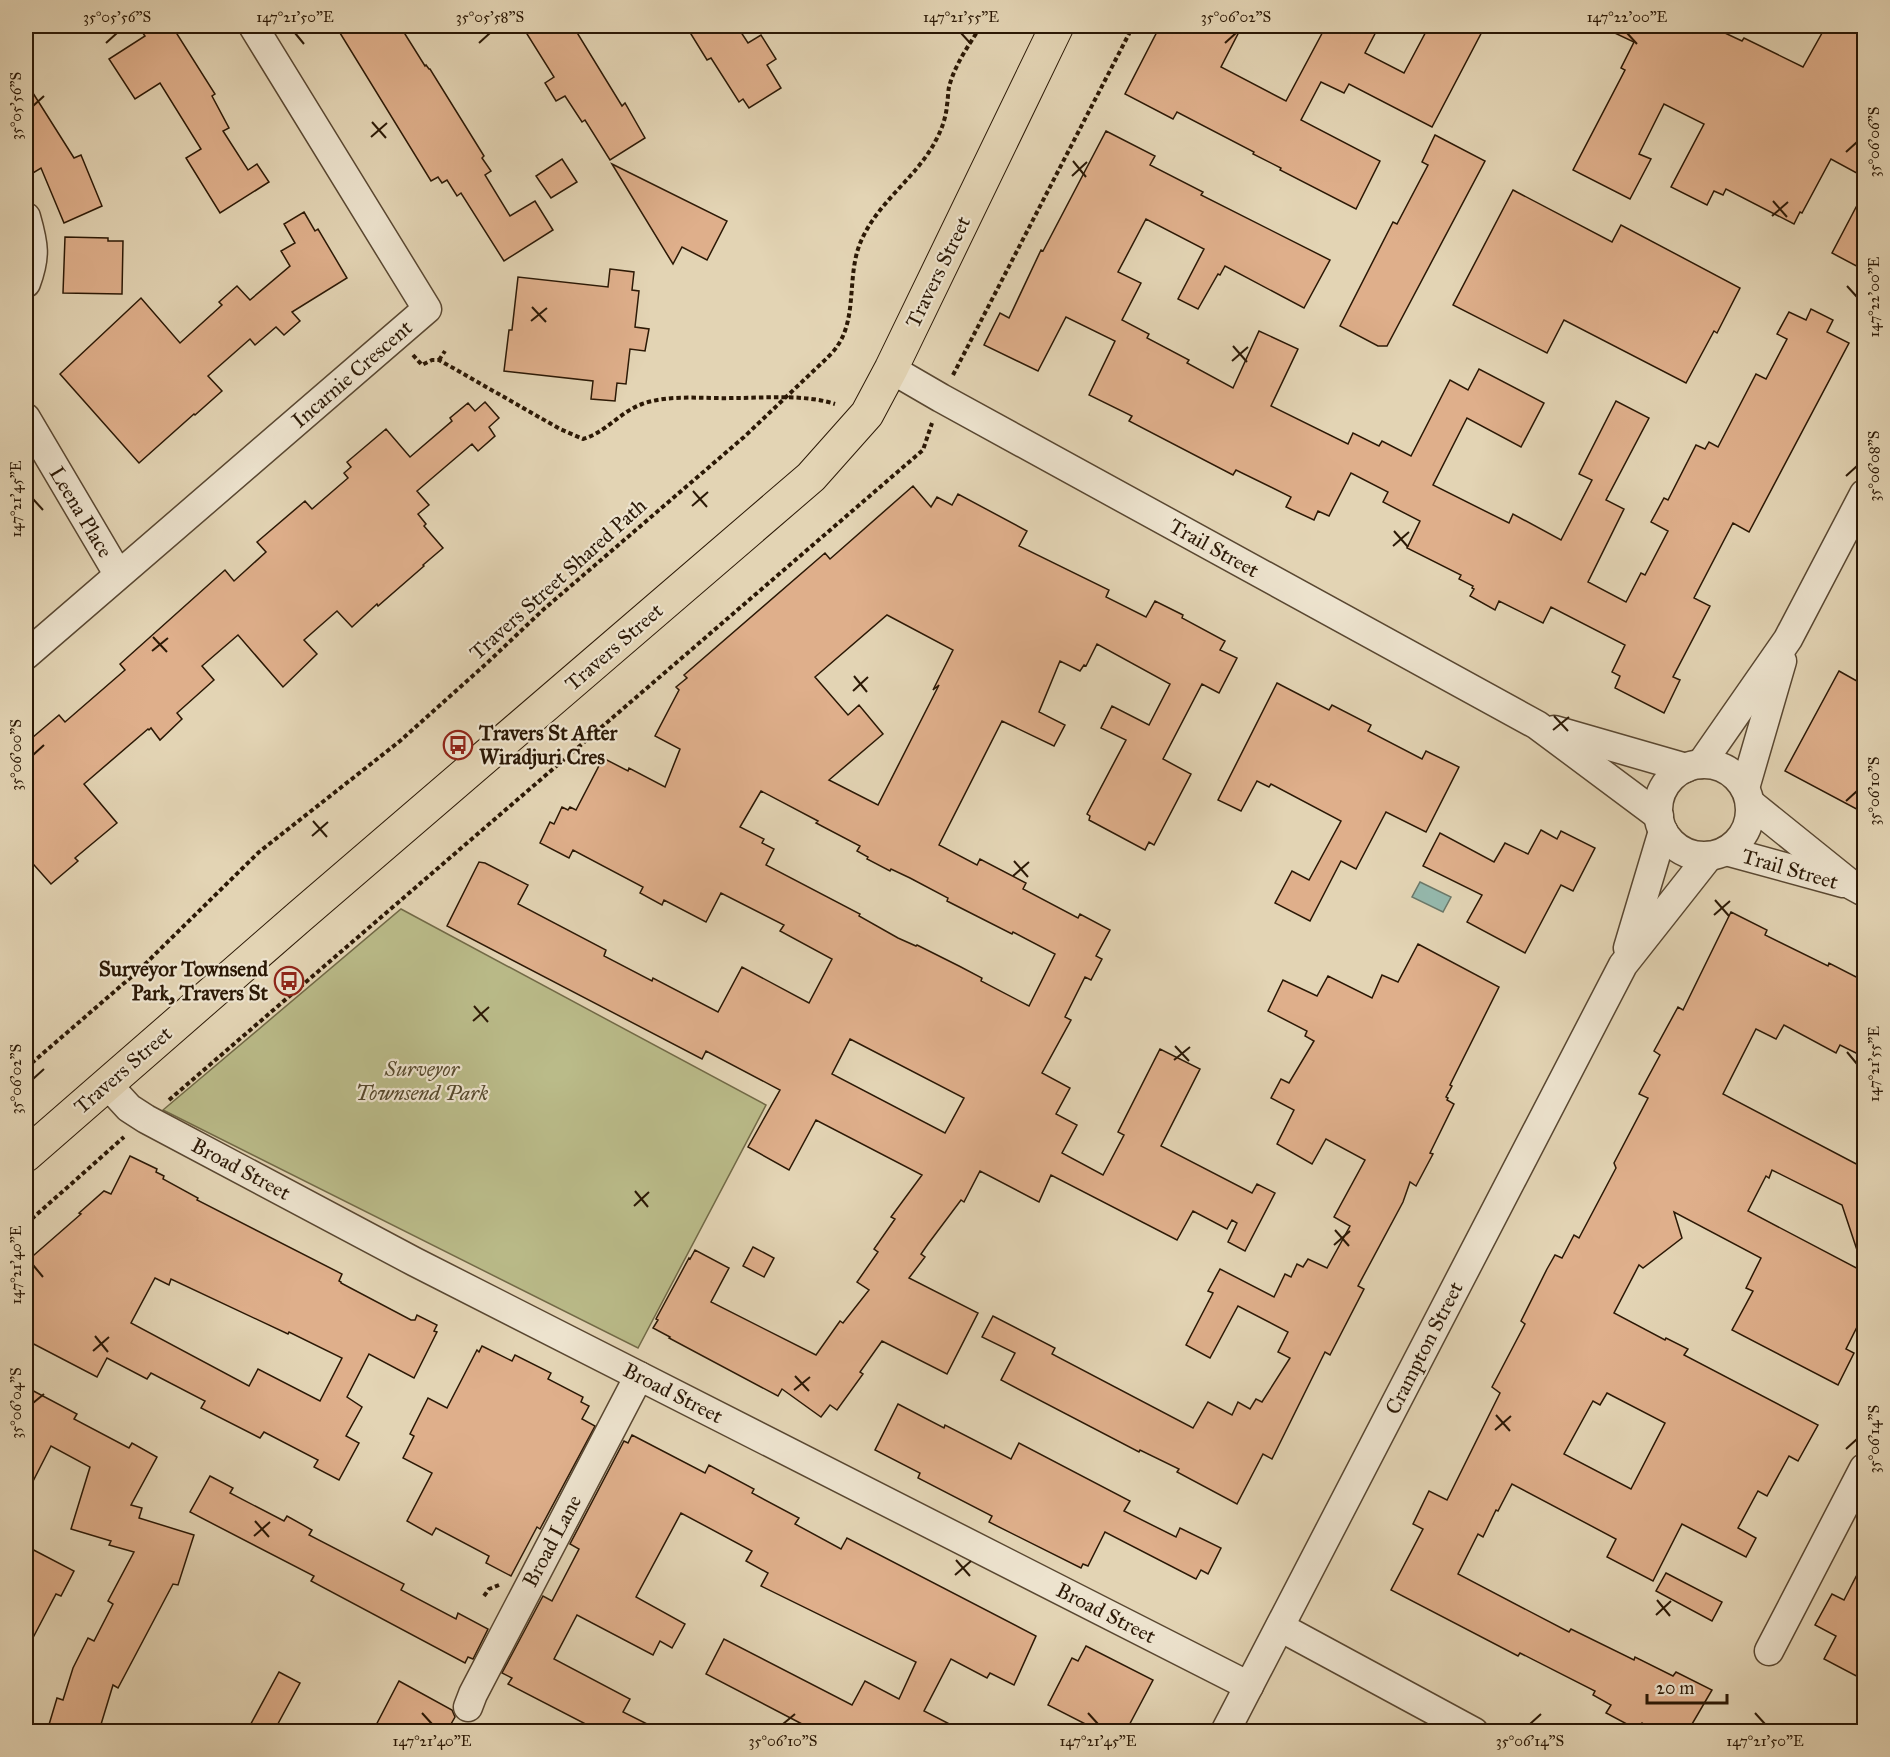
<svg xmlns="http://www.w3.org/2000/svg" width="1890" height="1757" font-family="'IM FELL Great Primer',serif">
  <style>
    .green { fill: #babb89; stroke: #726a47; stroke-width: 1.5 }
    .water { fill: #95b8ac; stroke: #6b7869; stroke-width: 1.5 }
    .building { fill: #dfaf8b; stroke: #2b1805; stroke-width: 1.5; fill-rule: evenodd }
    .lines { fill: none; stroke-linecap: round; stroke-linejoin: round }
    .minor-casing { stroke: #594731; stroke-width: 31 }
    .major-casing { stroke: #2b1805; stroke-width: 35 }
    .path { stroke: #2b1805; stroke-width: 4; stroke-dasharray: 4.5 3; stroke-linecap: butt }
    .minor { stroke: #ede3ce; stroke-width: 28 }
    .major { stroke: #e3d4b4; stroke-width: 33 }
    .ticks { fill: none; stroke: #2b1805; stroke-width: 2 }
    .labels { text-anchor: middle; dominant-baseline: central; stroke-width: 4.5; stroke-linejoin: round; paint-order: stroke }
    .street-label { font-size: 21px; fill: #2b1805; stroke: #ede3ce }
    .poi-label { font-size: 21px; font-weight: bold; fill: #2b1805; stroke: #ede3ce; text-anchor: start }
    .park-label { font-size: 21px; font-style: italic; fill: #56492d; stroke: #ede3ce }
    .neatline { fill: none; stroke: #2b1805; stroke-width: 2 }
    .ticks-label { font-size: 15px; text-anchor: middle; fill: #2b1805 }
  </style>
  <rect width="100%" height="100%" fill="#e3d4b4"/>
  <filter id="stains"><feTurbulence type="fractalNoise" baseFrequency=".00333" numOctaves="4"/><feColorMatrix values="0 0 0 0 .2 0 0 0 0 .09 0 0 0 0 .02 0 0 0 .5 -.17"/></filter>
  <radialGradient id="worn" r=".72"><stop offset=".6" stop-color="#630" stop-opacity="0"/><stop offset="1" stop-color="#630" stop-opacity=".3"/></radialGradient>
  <path class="green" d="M401,909L766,1105L638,1348L163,1110Z"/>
  <path class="water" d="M1420,882L1451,897L1443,912L1412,897Z"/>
  <g class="building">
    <path d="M138,26H172L215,94L212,96L229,128L223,131L248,170L257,164L269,182L220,213L186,158L201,149L160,83L135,99L109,59L145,36Z"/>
    <path d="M352,26H400L425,66L426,65L429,69H430L484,156L482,158L491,171L485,175L510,216L535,201L553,230L504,261L461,193L457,196L447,180L442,183L438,177L431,181L340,33Z"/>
    <path d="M522,26H573L622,106L625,103L645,138L610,160L585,120L582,122L565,96L556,101L545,83L554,77Z"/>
    <path d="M686,26H737L748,43L761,35L776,59L767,65L781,88L749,108L743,99L739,102L711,58L707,60Z"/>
    <path d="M1160,26H1242L1221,67L1286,101L1326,26H1379L1365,53L1404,73L1429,26H1485L1432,127L1349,84L1344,93L1321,82L1301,120L1380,161L1356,209L1280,170L1281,168L1253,154L1254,152L1177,112L1173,119L1125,94Z"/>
    <path d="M1600,26H1710L1742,41L1744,38L1803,67L1826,26H1854L1864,31V177L1831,159L1802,213L1800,212L1794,224L1726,189L1723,195L1714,191L1707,205L1671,187L1704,124L1664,104L1639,154L1651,159L1630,199L1573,170L1625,70L1621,68L1634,42Z"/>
    <path d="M26,82L74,158L81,155L102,206L64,223L41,168L33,173L26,161Z"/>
    <path d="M1106,131L1155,156L1150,165L1203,192L1201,195L1330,260L1304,308L1225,266L1220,275L1218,274L1198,309L1178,299L1204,249L1146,219L1118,272L1141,283L1122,320L1149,334L1147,338L1189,360L1187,363L1233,388L1259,331L1298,349L1271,406L1348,444L1353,433L1379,446L1382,441L1411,456L1450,380L1468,390L1479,369L1544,403L1521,447L1467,418L1433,485L1509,523L1513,514L1561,540L1592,480L1579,474L1616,401L1649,418L1606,500L1624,509L1588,582L1626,602L1641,573L1645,575L1668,531L1651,522L1664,498L1668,500L1696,445L1705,449L1709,442L1718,447L1756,374L1766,379L1787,339L1777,334L1789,312L1806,320L1811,309L1833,320L1827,332L1849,343L1749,532L1733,523L1694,598L1710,606L1673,677L1680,680L1664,713L1615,688L1620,676L1612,672L1625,645L1551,607L1543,623L1499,601L1495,610L1470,596L1474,589L1472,588L1473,586L1459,579L1461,575L1407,548L1420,521L1383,502L1388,492L1351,473L1329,516L1318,511L1314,520L1286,507L1291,497L1236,470L1233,475L1129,421L1132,416L1089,395L1115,341L1066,317L1038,371L984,345L1000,313L1009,318L1041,250L1043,251Z"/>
    <path d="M1435,135L1485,161L1387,346H1378L1340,326L1393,222L1397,224L1428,165L1422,162Z"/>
    <path d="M562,159L577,182L551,198L536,176Z"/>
    <path d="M612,164L727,221L707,260L682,247L673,264Z"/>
    <path d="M1513,190L1612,242L1621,225L1740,288L1717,333L1714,331L1686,383L1564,320L1547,353L1453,305Z"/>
    <path d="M1864,192V270L1832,253Z"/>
    <path d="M304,212L315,231L318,229L347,278L292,312L300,321L284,335L276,327L255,345L250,339L208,376L222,391L195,415L194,414L139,463L60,374L141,298L180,343L222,305L219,302L237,286L250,300L290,266L281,251L295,243L284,224Z"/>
    <path d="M65,237L108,238V241H123L122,294L63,293Z"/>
    <path d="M610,269L634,272L632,290L639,291L635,327L649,329L645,351L630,349L626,384L617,383L615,401L591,399L593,381L504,371L509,330H512L518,277L608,287Z"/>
    <path d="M485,402L499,418L489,427L495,436L478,451L472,444L417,491L429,505L418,514L426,524L424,526L443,548L423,565L424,566L378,606L377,604L352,627L337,611L304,640L317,654L283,687L238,635L202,666L214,680L177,713L182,719L160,740L151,728L149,730L148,729L84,784L117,823L75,858L78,861L51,884L26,856V743L59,715L65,722L125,670L120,664L225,570L234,581L266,552L257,542L305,501L312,509L348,478L344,473L351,467L347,462L386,429L410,457L452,421L450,418L468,403L475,411Z"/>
    <path d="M913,486L931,507L937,497L952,505L958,494L1027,531L1019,546L1109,590L1106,597L1146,617L1155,601L1183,615L1182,618L1225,641L1220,650L1237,658L1219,693L1202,684L1163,759L1191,774L1154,845L1149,842L1145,850L1089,820L1090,816L1087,814L1126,740L1101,728L1112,706L1149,725L1170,684L1097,644L1086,666L1084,665L1080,671L1060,661L1039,712L1065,725L1054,746L1002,721L939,845L977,865L980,859L1026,883L1023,889L1078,918L1080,914L1110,930L1096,956L1102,959L1091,980L1085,977L1065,1017L1071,1020L1042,1073L1070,1088L1056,1114L1077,1125L1062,1153L1103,1175L1124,1135L1118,1132L1160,1049L1200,1069L1161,1146L1252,1193L1257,1184L1275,1193L1245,1251L1228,1242L1237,1223L1232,1220L1227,1229L1193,1211L1177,1240L1051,1175L1039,1202L980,1171L964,1202L961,1200L928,1244L921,1254L925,1257L909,1278L978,1313L947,1374L882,1341L860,1372L863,1374L837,1410L830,1405L821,1417L782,1389L778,1396L669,1338L670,1337L653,1328L658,1320L656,1319L689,1258L690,1259L695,1250L729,1268L711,1302L816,1355L840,1321L843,1323L869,1290L857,1282L878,1252L874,1249L895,1219L891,1217L922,1175L816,1120L789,1170L748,1147L780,1090L706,1051L702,1059L447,926L479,862L485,863L528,885L518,904L606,950L604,956L652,981L653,978L718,1012L742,967L809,1003L832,959L780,931L784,925L721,893L706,922L664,900L662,905L640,893L643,887L573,850L569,858L540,843L550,822L554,824L562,807L568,810L570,807L576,810L603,758L628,771L629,768L665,787L680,749L655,736L679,690L676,687L687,678L684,675L825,553L830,559ZM887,615L953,650L933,690L939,685L878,805L829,780L883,734L859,705L848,715L815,677ZM761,791L818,821L816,823L860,846L857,851L868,857L867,859L890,871L891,869L910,878L948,898L947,901L1012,934L1013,932L1055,954L1029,1006L981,981L982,978L959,966L917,945L916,946L898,938L859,916L860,914L766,865L774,849L762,843L764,839L740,827ZM850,1039L964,1098L945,1133L832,1074Z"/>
    <path d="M1839,671L1864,685V813L1785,771Z"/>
    <path d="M1277,683L1329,710L1332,705L1371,725L1368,731L1422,759L1426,751L1459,767L1426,832L1386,812L1356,869L1341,861L1310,921L1275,903L1292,871L1309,880L1341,821L1271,784L1269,787L1257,781L1241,811L1218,800Z"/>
    <path d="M1541,830L1557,839L1561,831L1595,848L1573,891L1561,885L1525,953L1467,922L1482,895L1423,866L1440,833L1494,862L1505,843L1528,854Z"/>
    <path d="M1731,912L1767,930L1765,935L1828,966L1829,963L1864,981V1057L1840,1045L1836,1053L1784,1025L1776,1039L1756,1029L1723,1094L1864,1168V1261L1861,1262L1842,1205L1772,1170L1769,1178L1766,1176L1748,1211L1864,1272V1313L1846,1349L1854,1353L1838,1385L1732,1330L1753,1291L1746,1288L1761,1258L1674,1212L1682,1238L1643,1268L1639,1265L1614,1313L1665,1340L1666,1338L1688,1349L1684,1355L1818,1425L1798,1461L1789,1456L1767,1496L1758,1491L1738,1528L1756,1538L1746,1557L1682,1524L1653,1581L1607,1557L1616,1539L1512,1484L1498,1511L1496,1510L1483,1537L1478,1534L1458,1574L1569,1632L1571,1629L1634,1660L1635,1657L1673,1676L1676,1672L1712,1690L1688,1731H1655L1642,1723L1638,1730L1606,1713L1611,1705L1593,1695L1595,1691L1520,1653L1518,1656L1391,1590L1423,1529L1413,1524L1429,1491L1447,1500L1500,1393L1492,1387L1525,1324L1521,1321L1547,1269L1555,1255L1562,1258L1574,1235L1579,1238L1616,1168L1614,1163L1648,1098L1639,1094L1660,1055L1654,1051L1678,1007L1683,1010ZM1607,1393L1665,1423L1631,1489L1564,1454L1593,1401L1600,1405Z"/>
    <path d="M1418,944L1499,987L1450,1085L1452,1086L1446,1097L1448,1098L1447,1100L1454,1104L1430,1153L1433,1154L1416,1186L1410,1182L1403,1202L1358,1286L1364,1289L1330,1355L1325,1352L1272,1459L1263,1454L1237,1504L1177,1472L1179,1469L1140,1450L1139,1452L1001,1380L1015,1353L982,1337L993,1316L1055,1348L1052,1354L1193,1428L1208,1402L1232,1415L1238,1402L1250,1409L1256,1399L1262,1402L1290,1358L1278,1352L1288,1332L1238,1306L1210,1358L1186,1345L1213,1293L1208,1291L1220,1269L1274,1297L1285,1274L1291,1277L1297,1264L1303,1267L1308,1259L1327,1268L1350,1226L1334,1217L1365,1160L1326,1139L1312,1164L1277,1144L1294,1110L1271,1098L1281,1079L1289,1083L1314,1041L1305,1036L1307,1031L1268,1011L1283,980L1317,996L1328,976L1372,998L1382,975L1398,982Z"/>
    <path d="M130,1156L157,1169L156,1172L164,1176L163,1179L198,1198L197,1200L342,1274L339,1281L341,1282V1283L411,1320H415L417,1315L437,1325L434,1331L437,1332L414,1378L369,1354L347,1397L362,1407L346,1436L359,1443L339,1480L314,1467L318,1460L264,1432L260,1438L201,1408L205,1401L151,1373L147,1379L107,1358L97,1377L26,1340V1262L81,1214L79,1213L104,1191L111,1194ZM155,1278L169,1285L171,1279L288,1334L289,1332L342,1358L320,1401L258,1369L249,1386L131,1323Z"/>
    <path d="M753,1247L774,1258L764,1277L743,1266Z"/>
    <path d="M482,1346L512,1361L515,1355L551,1373L548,1379L583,1397L581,1402L589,1406L582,1419L595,1426L540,1529L537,1527L511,1576L486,1563L489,1556L436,1528L432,1535L407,1521L432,1473L403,1458L414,1436L410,1434L428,1398L447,1408L477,1350L479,1352Z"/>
    <path d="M26,1387L77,1414L74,1419L129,1448L132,1443L157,1457L131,1505L142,1508L139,1518L194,1535L178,1585L173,1584L118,1688L113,1685L99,1731H59L48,1728L57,1698L63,1700L73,1668L88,1638L94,1641L113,1604L108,1601L134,1552L109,1545L111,1541L71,1529L90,1467L51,1446L26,1495Z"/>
    <path d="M898,1404L944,1428L945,1425L1011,1459L1019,1443L1130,1501L1124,1511L1176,1537L1180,1528L1221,1548L1208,1574L1201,1570L1196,1579L1105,1532L1088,1566L1083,1564L1081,1568L989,1522L992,1516L918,1478L920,1473L875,1450Z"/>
    <path d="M632,1435L705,1473L709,1465L754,1489L752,1493L799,1518L795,1524L841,1549L847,1538L1036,1636L1014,1685L990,1673L987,1678L951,1659L924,1711L963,1731H817L802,1724L706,1674L724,1639L852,1705L865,1681L899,1699L916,1662L761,1586L768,1573L746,1561L752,1551L681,1513L636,1597L685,1624L672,1648L660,1641L653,1655L577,1615L554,1659L630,1699L623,1712L661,1731H599L508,1684L512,1678L502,1673L543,1596L552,1601L579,1549L570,1544L624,1441L628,1443Z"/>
    <path d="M210,1476L233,1488L230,1493L284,1521L287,1516L312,1530L309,1535L404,1584L401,1590L456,1619L458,1613L488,1629L473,1659L468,1657L465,1663L311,1581L314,1576L190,1512Z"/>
    <path d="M26,1546L74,1571L61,1596L56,1594L26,1651Z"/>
    <path d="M1864,1561V1680L1824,1659L1836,1636L1815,1625L1832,1594L1844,1600Z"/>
    <path d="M1666,1573L1722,1602L1712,1621L1656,1591Z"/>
    <path d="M1086,1646L1153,1680L1126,1731H1099L1048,1705L1072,1658L1078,1661Z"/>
    <path d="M279,1672L300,1683L274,1731H247Z"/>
    <path d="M399,1681L452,1710L455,1717L447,1731H373Z"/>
  </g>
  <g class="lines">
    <g class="minor-casing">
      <g id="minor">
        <path d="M26,217C34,245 36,256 26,283"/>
        <path d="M891,369L941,398L1537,725L1659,816"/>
        <path d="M26,418L118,574"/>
        <path d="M26,655L427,309L253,26"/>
        <path d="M1554,730L1686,768"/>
        <path d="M1701,764L1788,639L1864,494"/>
        <circle cx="1704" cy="810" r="46"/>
        <path d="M1745,788L1782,661"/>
        <path d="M1750,803L1853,886L1864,892"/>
        <path d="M1726,851L1843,883"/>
        <path d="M1628,948L1663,831"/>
        <path d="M107,1084L129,1108L146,1119L415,1262L1249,1686"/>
        <path d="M1280,1627L1474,1732"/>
        <path d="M1769,1651L1864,1468"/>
        <path d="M468,1707L473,1694L639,1376"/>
        <path d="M1225,1732L1623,965L1709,856"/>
      </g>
    </g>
    <g class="major-casing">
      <path id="major" d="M26,1155L299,917L811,477L867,414L891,369L1057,26"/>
    </g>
    <g class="path">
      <path d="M413,355L422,365L432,360H439L560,429L583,439C605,433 620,412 642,404C670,394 705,399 734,398C767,398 804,394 835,404"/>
      <path d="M439,360L445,351"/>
      <path d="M953,375L1133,26"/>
      <path d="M26,1068L137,972L259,852L400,741L487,663L544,609L744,437L826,359C830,355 835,350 838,345C858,315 846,272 862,239C879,201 918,176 936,140C942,129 946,117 947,105C948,99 948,92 949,87C955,64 969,45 981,26"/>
      <path d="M169,1100L923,450L932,423"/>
      <path d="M26,1224L124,1137"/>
      <path d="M484,1596L489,1589L499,1585"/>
    </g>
    <use href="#minor" class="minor"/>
    <use href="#major" class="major"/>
  </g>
  <path class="ticks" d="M295,33L304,44M961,33L971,44M1627,33L1637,44M106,43L117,33M479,43L490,33M1225,43L1236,33M33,106L44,96M372,122L386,138M371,137L387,123M1846,152L1857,142M1073,161L1086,177M1072,176L1087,162M1773,201L1787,217M1772,216L1788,202M1847,286L1857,297M532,307L546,322M531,321L547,308M1233,346L1247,362M1232,361L1248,347M1846,476L1857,466M693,491L707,507M33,499L43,510M692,506L708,492M1394,531L1408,547M1393,546L1409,532M153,637L167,652M152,651L168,638M854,676L867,692M853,691L868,677M1554,716L1568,731M1553,730L1569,717M33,755L44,745M1846,801L1857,791M313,821L327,837M312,836L328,822M1014,861L1028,877M1013,876L1029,862M1715,900L1729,916M1714,915L1730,901M474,1006L488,1022M473,1021L489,1007M1175,1046L1189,1061M1847,1052L1857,1064M1174,1060L1190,1047M33,1079L44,1069M635,1191L648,1207M634,1206L649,1192M1335,1230L1349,1246M1334,1245L1350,1231M33,1265L43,1277M95,1336L108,1352M93,1351L109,1337M795,1376L809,1391M794,1390L810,1377M33,1403L44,1394M1496,1415L1510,1431M1495,1430L1511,1416M1846,1449L1857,1439M255,1521L269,1537M254,1536L270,1522M956,1560L970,1576M955,1575L971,1561M1657,1600L1670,1616M1656,1615L1671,1601M422,1713L432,1724M1088,1713L1098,1724M1755,1713L1765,1724M783,1724L795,1714M1530,1724L1541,1714"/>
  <defs>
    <g id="bus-ring" transform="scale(1.5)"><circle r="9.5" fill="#ede3ce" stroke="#8f2418" stroke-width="1.5"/><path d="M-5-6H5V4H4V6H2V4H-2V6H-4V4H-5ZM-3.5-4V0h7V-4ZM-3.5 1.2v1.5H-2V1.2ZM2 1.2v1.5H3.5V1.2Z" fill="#8f2418"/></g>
  </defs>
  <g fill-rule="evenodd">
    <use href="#bus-ring" x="458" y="745"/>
    <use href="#bus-ring" x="289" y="981"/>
  </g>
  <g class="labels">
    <g class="street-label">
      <text transform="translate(938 272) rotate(-64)">Travers Street</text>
      <text transform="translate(352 374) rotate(-41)">Incarnie Crescent</text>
      <text transform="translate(81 512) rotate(59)">Leena Place</text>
      <text transform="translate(1214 548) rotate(29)">Trail Street</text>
      <text transform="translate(558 579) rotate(-42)">Travers Street Shared Path</text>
      <text transform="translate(614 647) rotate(-41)">Travers Street</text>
      <text transform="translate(1790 869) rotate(16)">Trail Street</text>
      <text transform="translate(123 1070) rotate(-41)">Travers Street</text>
      <text transform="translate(241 1169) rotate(28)">Broad Street</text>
      <text transform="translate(1424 1348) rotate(-63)">Crampton Street</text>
      <text transform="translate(673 1393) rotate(27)">Broad Street</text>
      <text transform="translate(552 1541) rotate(-62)">Broad Lane</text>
      <text transform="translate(1106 1613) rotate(27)">Broad Street</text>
    </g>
    <g class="poi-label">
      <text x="479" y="733">Travers St After<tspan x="479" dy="24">Wiradjuri Cres</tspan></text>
      <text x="268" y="969" text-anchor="end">Surveyor Townsend<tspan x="268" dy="24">Park, Travers St</tspan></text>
    </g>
    <g class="park-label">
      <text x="422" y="1069">Surveyor<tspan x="422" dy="24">Townsend Park</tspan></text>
    </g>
  </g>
  <rect width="1890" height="1757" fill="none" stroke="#e3d4b4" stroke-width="66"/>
  <path d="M1647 1694v9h80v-9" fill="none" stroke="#2b1805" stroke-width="3"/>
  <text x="1656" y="1694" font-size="18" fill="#2b1805" stroke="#ede3ce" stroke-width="4.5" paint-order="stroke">20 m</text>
  <rect x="33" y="33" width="1824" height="1691" class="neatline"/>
  <g class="ticks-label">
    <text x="117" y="22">35°05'56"S</text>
    <text x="295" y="22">147°21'50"E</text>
    <text x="490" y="22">35°05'58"S</text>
    <text x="961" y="22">147°21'55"E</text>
    <text x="1236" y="22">35°06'02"S</text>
    <text x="1627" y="22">147°22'00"E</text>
    <text transform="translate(16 106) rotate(-90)" y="5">35°05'56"S</text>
    <text transform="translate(1874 142) rotate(-90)" y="5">35°06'06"S</text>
    <text transform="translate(1874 297) rotate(-90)" y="5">147°22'00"E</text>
    <text transform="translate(1874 466) rotate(-90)" y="5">35°06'08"S</text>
    <text transform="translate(16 499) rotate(-90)" y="5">147°21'45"E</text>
    <text transform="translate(16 755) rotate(-90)" y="5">35°06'00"S</text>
    <text transform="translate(1874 791) rotate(-90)" y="5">35°06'10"S</text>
    <text transform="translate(1874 1064) rotate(-90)" y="5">147°21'55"E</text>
    <text transform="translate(16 1079) rotate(-90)" y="5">35°06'02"S</text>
    <text transform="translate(16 1265) rotate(-90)" y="5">147°21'40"E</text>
    <text transform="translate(16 1403) rotate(-90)" y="5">35°06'04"S</text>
    <text transform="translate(1874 1439) rotate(-90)" y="5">35°06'14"S</text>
    <text x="432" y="1746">147°21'40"E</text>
    <text x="783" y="1746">35°06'10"S</text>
    <text x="1098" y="1746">147°21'45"E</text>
    <text x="1530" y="1746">35°06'14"S</text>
    <text x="1765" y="1746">147°21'50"E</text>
  </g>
  <rect width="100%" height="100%" filter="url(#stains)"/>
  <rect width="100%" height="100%" fill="url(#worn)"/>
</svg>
